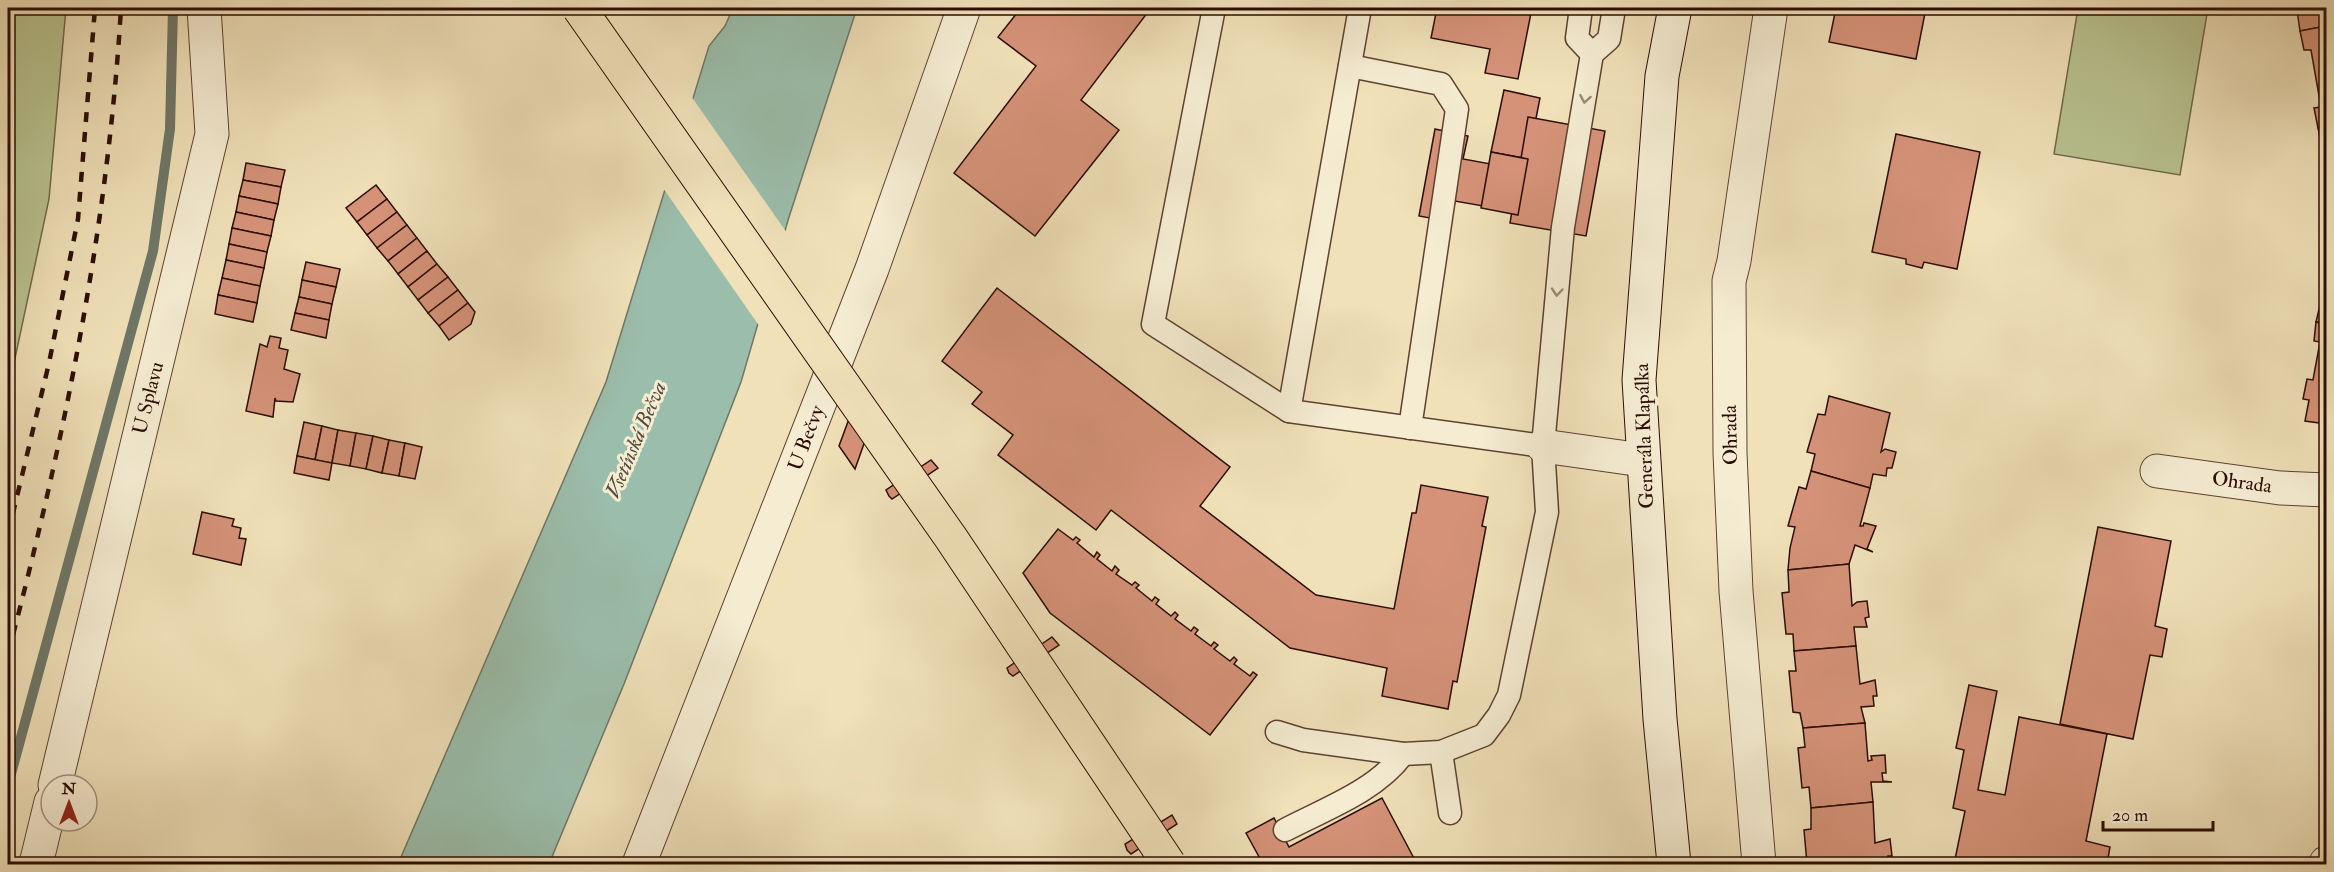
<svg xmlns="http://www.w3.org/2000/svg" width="2334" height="872" font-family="'IM FELL Double Pica',serif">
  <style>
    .green { fill: #b8c390; stroke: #726849; stroke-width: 1.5 }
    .water { fill: #9bbeac; stroke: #6f7768; stroke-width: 1.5 }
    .pier { fill: #f0e1b9 }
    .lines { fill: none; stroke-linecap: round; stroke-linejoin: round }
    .stream { stroke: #6f7768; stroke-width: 10 }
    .building { fill: #d59278; stroke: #2c0d02; stroke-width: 1.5 }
    .lane-casing { stroke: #5d4230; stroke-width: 25 }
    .street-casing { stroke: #5d4230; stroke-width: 35 }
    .secondary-casing { stroke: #2c0d02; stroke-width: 35 }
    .lane { stroke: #f5ecd2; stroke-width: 22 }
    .street { stroke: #f5ecd2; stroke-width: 33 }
    .secondary { stroke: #f5ecd2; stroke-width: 33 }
    .rail { stroke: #2c0d02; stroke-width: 4.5; stroke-dasharray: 10 10; stroke-linecap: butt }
    .primary-bridge-casing { stroke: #2c0d02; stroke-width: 35; stroke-linecap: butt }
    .primary-bridge { stroke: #f0e1b9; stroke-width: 33 }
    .oneway { stroke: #9b8874 }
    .labels { text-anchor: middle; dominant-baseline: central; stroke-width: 6; stroke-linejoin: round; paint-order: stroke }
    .street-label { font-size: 20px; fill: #2c0d02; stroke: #f5ecd2 }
    .water-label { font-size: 21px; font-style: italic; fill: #534b3e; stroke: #f5ecd2 }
  </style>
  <rect width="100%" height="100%" fill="#f0e1b9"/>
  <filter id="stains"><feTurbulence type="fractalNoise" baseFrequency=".00333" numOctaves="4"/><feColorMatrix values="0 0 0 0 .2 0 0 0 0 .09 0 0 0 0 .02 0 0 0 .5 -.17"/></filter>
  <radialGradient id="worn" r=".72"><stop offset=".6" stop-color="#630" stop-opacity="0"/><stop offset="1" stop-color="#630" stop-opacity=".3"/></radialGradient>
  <g class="green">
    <path d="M8,8H66L49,199L8,391Z"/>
    <path d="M2078,8H2208L2180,175L2054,154Z"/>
  </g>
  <path class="water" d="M733,8H857L789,217L741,382L624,684L549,864H398L606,382L709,46L725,26Z"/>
  <path class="pier" d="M691,96L787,233L760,327L663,188Z"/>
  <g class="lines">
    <path class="stream" d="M8,785L153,251L170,129L173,8"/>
  </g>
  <g class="building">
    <path d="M1021,8H1151L1081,100L1119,130L1035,236L954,173L1036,66L998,37Z"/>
    <path d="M1437,8H1532L1518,79L1485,73L1490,49L1431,38Z"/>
    <path d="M1836,8H1926L1916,59L1829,42Z"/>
    <path d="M2302,8H2326V26L2300,31L2297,10H2303Z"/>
    <path d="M2326,26V127L2318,128L2314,108L2321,107L2311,50H2304L2300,31Z"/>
    <path d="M1504,90L1540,98L1528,159L1491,152Z"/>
    <path d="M1528,117L1605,131L1586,236L1510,223Z"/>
    <path d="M2326,127V147L2322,148L2318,128Z"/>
    <path d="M1435,129L1468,136L1463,159L1491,164L1483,206L1455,201L1451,222L1419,216Z"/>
    <path d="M1896,134L1980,152L1957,269L1924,262L1922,268L1906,264V259L1872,252Z"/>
    <path d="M1491,152L1528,159L1518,215L1481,208Z"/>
    <path d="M246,163L285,170L281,187L243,180Z"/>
    <path d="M243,180L281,187L278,204L239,196Z"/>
    <path d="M376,185L387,199L357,222L346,208Z"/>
    <path d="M239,196L278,204L274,220L236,212Z"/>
    <path d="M387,199L397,212L367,235L357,222Z"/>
    <path d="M236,212L274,220L271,236L232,228Z"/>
    <path d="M397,212L407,225L377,248L367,235Z"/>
    <path d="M407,225L417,238L388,261L377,248Z"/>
    <path d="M232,228L271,236L267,252L229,244Z"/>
    <path d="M417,238L427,251L398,274L388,261Z"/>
    <path d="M229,244L267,252L264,268L226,260Z"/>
    <path d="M427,251L437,264L408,287L398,274Z"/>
    <path d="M226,260L264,268L260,286L222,278Z"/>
    <path d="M306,262L340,269L336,287L302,280Z"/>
    <path d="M437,264L448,277L418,300L408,287Z"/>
    <path d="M448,277L458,290L428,313L418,300Z"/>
    <path d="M222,278L260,286L257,303L218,295Z"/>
    <path d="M302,280L336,287L332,304L299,297Z"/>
    <path d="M997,288L1230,467L1200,506L1316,595L1394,609L1412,513H1416L1421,485L1488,497L1482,526L1486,527L1457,682L1453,681L1448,709L1382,696L1387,668L1290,648L1111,510L1096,530L998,455L1013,435L972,404L982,392L942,361Z"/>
    <path d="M458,290L468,303L439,326L428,313Z"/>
    <path d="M218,295L257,303L253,322L215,314Z"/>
    <path d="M299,297L332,304L329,320L295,313Z"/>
    <path d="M2321,301L2326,302V324L2316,322Z"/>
    <path d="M468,303L475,312L471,324L449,340L439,326Z"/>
    <path d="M295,313L329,320L326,338L291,330Z"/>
    <path d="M2316,322L2326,324V424L2305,421L2309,400L2303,399L2307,379L2313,380L2320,342L2314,341Z"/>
    <path d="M270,336L281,338L279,348L288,350L284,369L300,374L293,402L276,401L275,398L273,417L246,411L260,344L267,347Z"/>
    <path d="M1829,396L1890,413L1881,452L1885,449L1896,452L1892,468H1887L1886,476L1873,474L1870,488L1811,471L1815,454L1807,452L1818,414L1825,415Z"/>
    <path d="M856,400L877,407L855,469L839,446Z"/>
    <path d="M304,422L322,426L315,460L297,456Z"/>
    <path d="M322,426L338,430L332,463L315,460Z"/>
    <path d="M338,430L356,433L350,466L332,463Z"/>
    <path d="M356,433L373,436L366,469L350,466Z"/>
    <path d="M373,436L389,440L382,473L366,469Z"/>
    <path d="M389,440L405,443L399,476L382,473Z"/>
    <path d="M405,443L422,447L415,479L399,476Z"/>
    <path d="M297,456L332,463L329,480L294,473Z"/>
    <path d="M931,460L938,468L892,499L889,496L886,490Z"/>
    <path d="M1811,471L1870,488L1860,526H1863L1864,523L1876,526L1867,549L1873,552L1855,545L1849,564L1788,570L1790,548L1795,527L1788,526L1799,487L1806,489Z"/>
    <path d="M202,512L234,519L232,526L241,528L239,538L246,539L241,565L193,554Z"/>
    <path d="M2098,527L2171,541L2155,626L2167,629L2162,657L2150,655L2133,739L2060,724Z"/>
    <path d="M1058,529L1073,540L1076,537L1080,540L1077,543L1094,557L1097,552L1100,555L1097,559L1112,571L1115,566L1119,570L1116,574L1132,585L1135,582L1139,585L1136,588L1152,601L1155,597L1159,600L1156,604L1171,616L1175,612L1178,615L1175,619L1191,631L1194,627L1198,630L1195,634L1211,646L1214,642L1218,645L1214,649L1230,661L1234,657L1237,660L1234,664L1250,676L1253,672L1257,675L1210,735L1050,613L1023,573Z"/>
    <path d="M1849,564L1852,606L1857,602L1867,601L1869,617L1865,618L1867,627H1854L1856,646L1794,651L1793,634H1786L1782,593L1789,592L1788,570Z"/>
    <path d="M1052,637L1059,645L1013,676L1009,673L1007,668Z"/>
    <path d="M1856,646L1860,684L1875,680L1877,696H1873L1874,706L1861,707L1865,723L1803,728L1800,713L1793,712L1789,671H1796L1794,651Z"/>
    <path d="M1969,685L1997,691L1978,790L2005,795L2019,717L2107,734L2086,841L2110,847L2107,864L2068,862L2067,864H1954L1965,811L1953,808L1964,750L1956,748Z"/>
    <path d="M1865,723L1868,761L1872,760L1871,756L1885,755L1886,773H1882L1883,781L1892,782H1871L1873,802L1811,808L1809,787L1802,788L1798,748L1805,747L1803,728Z"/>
    <path d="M1382,798L1417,864H1263L1246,833L1274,818L1289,847Z"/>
    <path d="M1873,802L1875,843L1890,839L1892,856H1888L1889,864H1807L1804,830L1811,829V808Z"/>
    <path d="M1172,815L1177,824L1131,854L1127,850L1125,844Z"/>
  </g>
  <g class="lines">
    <g class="lane-casing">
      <g id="lane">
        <path d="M1214,8L1153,324L1289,411L1543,446"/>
        <path d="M1581,8L1577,38L1592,54"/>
        <path d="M1350,66L1441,84L1457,109L1410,428"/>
        <path d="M1289,411L1360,8"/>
        <path d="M1277,732L1303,740L1403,754L1441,752L1484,735L1499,715L1509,695L1547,512L1543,446L1563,227L1592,54L1609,39L1614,8"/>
        <path d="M1441,752L1450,813"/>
        <path d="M1285,830C1325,809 1376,791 1403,754"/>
      </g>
    </g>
    <g class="street-casing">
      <g id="street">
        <path d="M1543,446L1642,460"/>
        <path d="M2157,471L2280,488L2326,490"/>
        <path d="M55,785L212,134L204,8"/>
        <path d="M36,864L51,802"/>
        <path d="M639,864L872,269L964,8"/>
        <path d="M1759,864L1736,591L1730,453L1729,281L1734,261L1771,8"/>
        <path d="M2326,864V863"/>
      </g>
    </g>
    <g class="secondary-casing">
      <path id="secondary" d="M1674,864L1660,719L1639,380L1662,76L1675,8"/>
    </g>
    <use href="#lane" class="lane"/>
    <use href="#street" class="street"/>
    <use href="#secondary" class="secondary"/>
    <g class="rail">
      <path d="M8,534L49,363L78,219L95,8"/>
      <path d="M8,654C64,441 108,227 121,8"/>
    </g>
    <g class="primary-bridge-casing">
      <path id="primary-bridge" d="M579,8L951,538L1169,864"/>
    </g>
    <use href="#primary-bridge" class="primary-bridge"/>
  </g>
  <defs><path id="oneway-chevron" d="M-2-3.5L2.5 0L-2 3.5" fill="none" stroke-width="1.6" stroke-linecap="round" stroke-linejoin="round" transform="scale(1.5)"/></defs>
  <g class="oneway">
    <use href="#oneway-chevron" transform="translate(1585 99) rotate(100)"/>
    <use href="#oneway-chevron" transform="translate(1557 292) rotate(95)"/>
  </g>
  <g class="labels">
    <g class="street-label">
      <text transform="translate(148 398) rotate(-76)">U Splavu</text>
      <text transform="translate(1730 435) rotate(-91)">Ohrada</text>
      <text transform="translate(1644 436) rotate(-92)">Generála Klapálka</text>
      <text transform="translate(806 438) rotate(-69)">U Bečvy</text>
      <text transform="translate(2242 482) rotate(8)">Ohrada</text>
    </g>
    <g class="water-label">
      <text transform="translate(636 440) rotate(-67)">Vsetínská Bečva</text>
    </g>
  </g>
  <rect width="2334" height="872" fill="none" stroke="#f0e1b9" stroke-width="30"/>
  <rect x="9" y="9" width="2316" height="854" fill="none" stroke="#2c0d02" stroke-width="3"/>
  <rect x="15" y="15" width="2304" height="842" fill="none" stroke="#2c0d02" stroke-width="1.5"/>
  <g transform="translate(69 803)"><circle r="28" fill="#f5ecd2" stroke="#a5937f" stroke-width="1.5"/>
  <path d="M0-4.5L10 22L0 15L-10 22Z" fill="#8f2418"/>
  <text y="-9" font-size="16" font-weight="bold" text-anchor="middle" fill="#2c0d02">N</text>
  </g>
  <path d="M2103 821v9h110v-9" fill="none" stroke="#2c0d02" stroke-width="3"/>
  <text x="2112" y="821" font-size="18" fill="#2c0d02" stroke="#f5ecd2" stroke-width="4.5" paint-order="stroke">20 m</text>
  <rect width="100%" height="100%" filter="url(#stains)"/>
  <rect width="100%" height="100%" fill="url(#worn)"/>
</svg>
